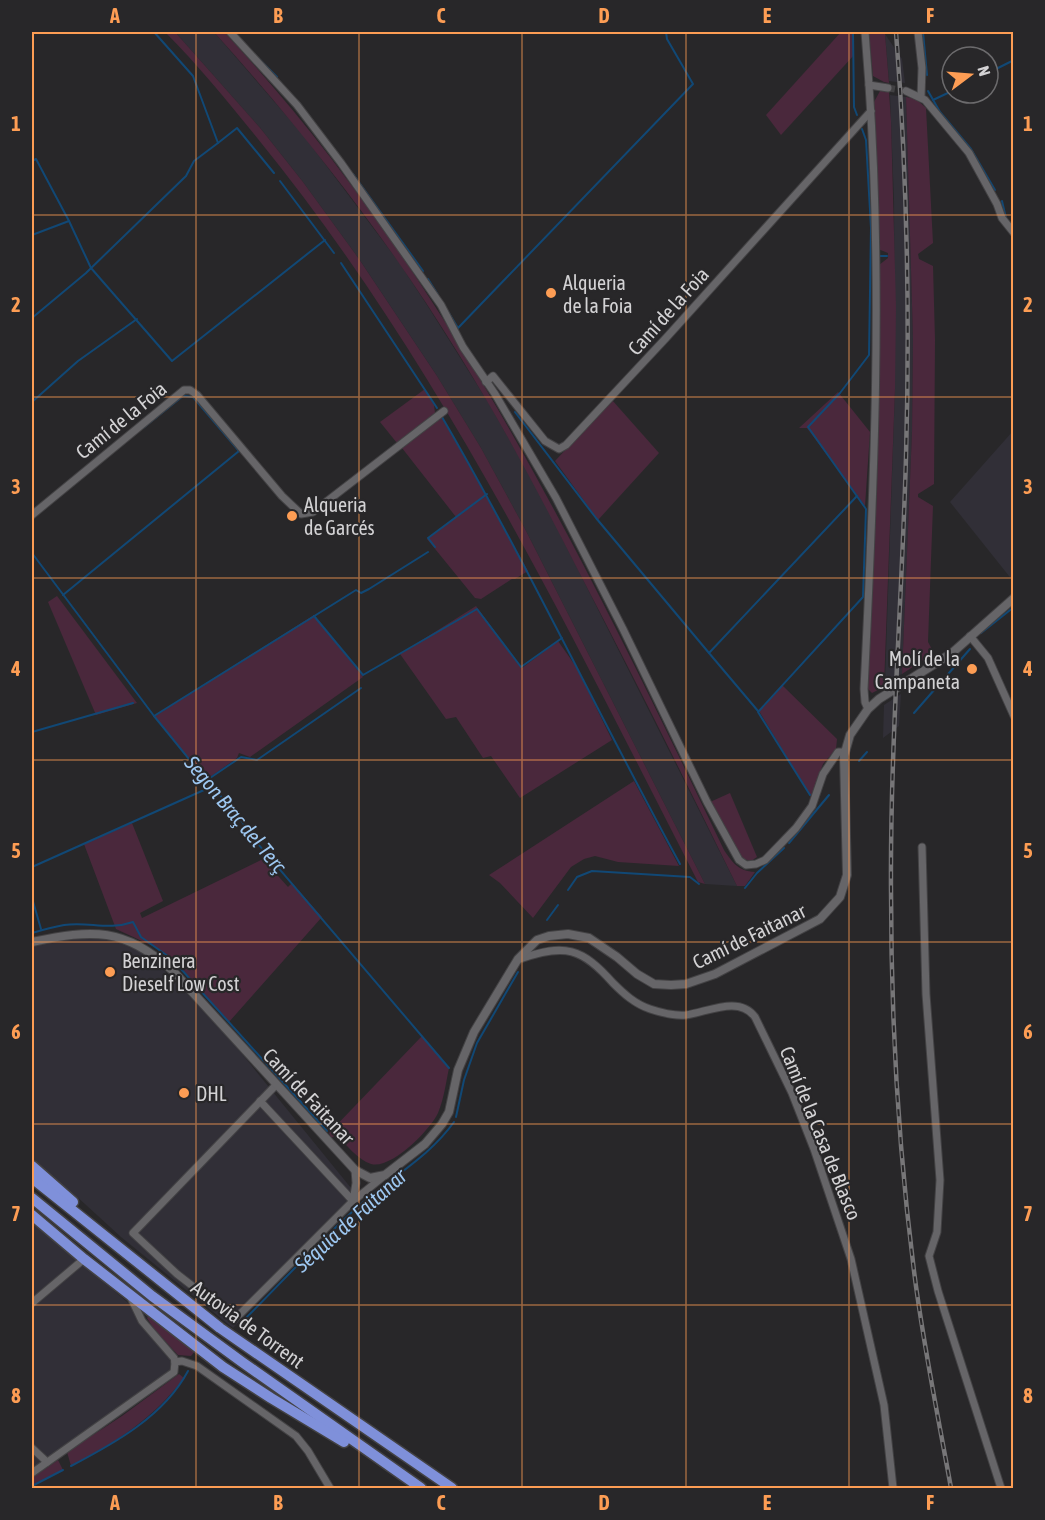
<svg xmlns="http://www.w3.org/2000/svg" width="1045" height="1520" font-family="'Asap Condensed',sans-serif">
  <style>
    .built { fill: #312f37 }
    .green { fill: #4a283c }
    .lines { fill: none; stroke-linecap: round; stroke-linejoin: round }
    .stream { stroke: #114875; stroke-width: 2 }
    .minor-tunnel { stroke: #424143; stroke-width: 7; stroke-dasharray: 7 3.5; stroke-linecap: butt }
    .minor-casing { stroke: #434244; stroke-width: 9 }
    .tertiary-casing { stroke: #434244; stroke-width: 10 }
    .trunk-casing { stroke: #434244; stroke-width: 13 }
    .minor { stroke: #666568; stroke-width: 7 }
    .tertiary { stroke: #666568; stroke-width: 8 }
    .trunk { stroke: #7f90da; stroke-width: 10 }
    .rail-casing { stroke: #777678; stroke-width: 4.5 }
    .rail { stroke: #282729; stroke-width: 2; stroke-dasharray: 7; stroke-linecap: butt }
    .grid { fill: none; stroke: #fd9d54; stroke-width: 1.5; stroke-opacity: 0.55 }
    .poi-dot { fill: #fd9d54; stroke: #282729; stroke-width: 2 }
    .labels { text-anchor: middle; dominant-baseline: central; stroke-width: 4.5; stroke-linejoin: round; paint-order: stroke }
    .poi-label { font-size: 20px; fill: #d3d2d4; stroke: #282729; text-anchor: start }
    .street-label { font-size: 20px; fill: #d3d2d4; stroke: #282729 }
    .water-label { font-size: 21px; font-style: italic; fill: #9dc7f1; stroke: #282729 }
    .neatline { fill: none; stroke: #fd9d54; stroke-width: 2 }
    .grid-label { font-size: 20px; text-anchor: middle; font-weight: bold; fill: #fd9d54 }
  </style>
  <rect width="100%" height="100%" fill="#282729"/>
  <g class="built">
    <path d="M175,32H214L304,136L398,261L427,305L488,402L538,490L737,886L705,884L524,527L481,448L437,376L359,259L303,182L261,129Z"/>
    <path d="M885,34L902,59L905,83L889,81Z"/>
    <path d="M890,95L906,97L913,339L912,432L902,674L885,682L895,389L894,200Z"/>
    <path d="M1013,431V581L950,502Z"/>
    <path d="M901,694L899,726L883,738L884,705Z"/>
    <path d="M91,935L117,941L138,950L156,962L225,1033L360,1199L233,1328L121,1237L74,1194L32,1161V946Z"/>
    <path d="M32,1221L68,1250L136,1310L174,1358V1372L32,1474Z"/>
  </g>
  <g class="green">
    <path d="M165,32H175L261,129L303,182L359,259L437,376L481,448L524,527L705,884L698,882C566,625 441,364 258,139C228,102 198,65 165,32Z"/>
    <path d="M214,32H224C445,268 585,561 724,850C733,863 738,871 755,872L745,886H737C686,782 634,677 580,574C542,499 503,425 458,353C388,239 304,132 214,32Z"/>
    <path d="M841,32H853L854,55L781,135L766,115Z"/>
    <path d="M869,32H884L885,34L889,83L884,82L873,76Z"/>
    <path d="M884,90L889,92L891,121L896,307L895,389L884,687L872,693L868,689L867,680L877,489L879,265L888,258V253L878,249L874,102L880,91Z"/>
    <path d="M906,97L916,99L926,108L933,243L918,254L919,259L933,266L935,340L934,484L918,494V497L933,506L928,642L934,653L902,674L912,432L913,339Z"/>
    <path d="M425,389L434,405L435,413L397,443L380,422Z"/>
    <path d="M838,392L870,432L865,506L807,428H799Z"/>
    <path d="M612,400L659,453L598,520L555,461Z"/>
    <path d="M442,417L528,571L515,579H512L481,599L475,598L427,539L456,517L402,448Z"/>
    <path d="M57,596L137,703L96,715L48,602Z"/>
    <path d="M476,606L522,668L558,641L577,668L612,740L520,798L491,756L483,758L456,717L446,719L400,654Z"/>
    <path d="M314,615L363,677L250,757L239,753L237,758L206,780L154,716Z"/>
    <path d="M782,685L837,739L836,749L823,764L811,797L759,711Z"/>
    <path d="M634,781L679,866L618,862L595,856L584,859L571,867L533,918L500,883L489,875Z"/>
    <path d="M730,793L757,857L751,861L736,857L710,802Z"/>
    <path d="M132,823L163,901L140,913L142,918L263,859L288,887L292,883L322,917L229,1022L177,964L157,948L116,929L84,844Z"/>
    <path d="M422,1036L449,1068C446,1082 444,1099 438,1113C431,1129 391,1170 371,1164C358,1160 346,1144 336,1135L331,1138L329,1133Z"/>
    <path d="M150,1315L195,1351L191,1356L178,1355L154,1329L147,1318Z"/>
    <path d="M179,1374L184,1378C153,1419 116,1442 71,1466L67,1452L122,1416Z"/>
    <path d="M58,1460L63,1470L32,1486V1478Z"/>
  </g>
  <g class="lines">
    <g class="stream">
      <path d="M154,32L193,76L218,143L237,128L274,173"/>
      <path d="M853,32L854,107L857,115"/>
      <path d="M923,32L927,75"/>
      <path d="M258,58L277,77"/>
      <path d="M988,73L1014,60"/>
      <path d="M928,91L940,112L971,149L995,190"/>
      <path d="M933,100L952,91"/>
      <path d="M32,161L36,159L69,221L91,268L172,361L325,240"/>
      <path d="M353,174L423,271"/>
      <path d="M280,181L334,253"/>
      <path d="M1002,201L1006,218"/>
      <path d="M32,235L69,221"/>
      <path d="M879,256H887"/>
      <path d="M341,263L437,408"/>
      <path d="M428,279L438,295"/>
      <path d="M447,310L458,328L693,84L667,39L666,32"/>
      <path d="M32,318L86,273L186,176L194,161L218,143"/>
      <path d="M32,402L78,361L137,319"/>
      <path d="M515,412L596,518L709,653"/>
      <path d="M442,417C527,563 599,716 680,864"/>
      <path d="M435,547L428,538L487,494"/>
      <path d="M32,553L154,716L206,780L236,813L253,838L449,1068"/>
      <path d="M63,595L239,451L193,397L183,396L143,428"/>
      <path d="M314,616L363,675L477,609L521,667L562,638"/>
      <path d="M981,633L1014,607"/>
      <path d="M758,711L709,653L857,496"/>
      <path d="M914,713L970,649"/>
      <path d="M154,716L356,590L361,593L369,589L428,552"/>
      <path d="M32,732L133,703"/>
      <path d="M859,761L867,752"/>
      <path d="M207,780L241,757L257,760L361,688"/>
      <path d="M810,795L758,712L863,597L866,509L808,427L840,393L869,355L871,228L866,140L862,129"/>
      <path d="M789,843L829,795"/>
      <path d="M32,867L204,790"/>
      <path d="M745,888L757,873L784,848"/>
      <path d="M568,890L577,877L592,871L690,877L699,884"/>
      <path d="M32,898L41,929"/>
      <path d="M547,920L558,905"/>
      <path d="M32,933C42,930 53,927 64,925C89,921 107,931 133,922L141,937L172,959L327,1131"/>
      <path d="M456,1117L464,1080L477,1043L518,972"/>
      <path d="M246,1318C284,1280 321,1239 361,1204C393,1176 429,1157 454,1122"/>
      <path d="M71,1466C115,1443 164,1416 188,1371"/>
      <path d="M32,1486L63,1470"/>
    </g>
    <path class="minor-tunnel" d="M888,88L906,91"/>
    <g class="minor-casing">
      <g id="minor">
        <path d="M230,32L297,105L341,163L441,305L463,347L495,394L556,498L623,629L707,802L739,860L746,865L756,864L765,860L796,828L812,806L823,774L838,752H845"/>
        <path d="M865,32L869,85L888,88"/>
        <path d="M918,32L922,68L921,97"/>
        <path d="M906,91L925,100L969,153L997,204L1002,218L1014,233"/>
        <path d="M486,382L493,376L545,441L559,449L566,445L666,338L871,111"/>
        <path d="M32,515L184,390H190L197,395L282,496L301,514L313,512L444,411"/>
        <path d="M970,636L988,658L1014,716"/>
        <path d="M868,709L865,702L864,689C874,488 883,286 869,85"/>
        <path d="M922,847L926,994L940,1180L937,1232L929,1256L938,1291L1001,1488"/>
        <path d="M520,959C565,943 582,948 613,983C624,994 635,1004 650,1009C662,1013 674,1016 686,1015C708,1012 739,995 755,1017L792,1093L814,1149L851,1259L884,1405L893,1488"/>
        <path d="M276,1085L133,1233L177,1274L235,1319L353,1201L384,1176"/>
        <path d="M260,1101L353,1201"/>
        <path d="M353,1201L356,1183L355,1170"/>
        <path d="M131,1298L142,1321L174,1358L175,1362"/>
        <path d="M32,1303L84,1259"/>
        <path d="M175,1362L182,1361L197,1366L296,1436L308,1451L330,1488"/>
        <path d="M32,1448L47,1462"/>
        <path d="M32,1473L174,1372L175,1362"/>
      </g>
    </g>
    <g class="tertiary-casing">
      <path id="tertiary" d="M32,942C94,929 123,927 173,971L355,1170L370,1178L385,1175L425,1144L442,1124L449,1112L458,1070L474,1032L518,959L537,940L549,936L568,934L589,938L617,957L637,974L654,984L671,985L686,984L715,974L820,919L840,897L847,875L844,756L850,735L868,709L879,699L952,653L1014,598"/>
    </g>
    <g class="trunk-casing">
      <g id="trunk">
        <path d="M32,1166L73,1202"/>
        <path d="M32,1178L220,1328L452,1488"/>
        <path d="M32,1198L152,1296L242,1362L421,1488"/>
        <path d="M32,1215L84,1259L223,1367L271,1398L344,1442"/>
      </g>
    </g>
    <use href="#minor" class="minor"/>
    <use href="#tertiary" class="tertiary"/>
    <use href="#trunk" class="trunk"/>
    <g class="rail-casing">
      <path id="rail" d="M896,32C907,173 910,315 906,457C902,602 890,746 891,890C891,1017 898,1145 914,1271C923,1344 938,1416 951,1488"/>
    </g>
    <use href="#rail" class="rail"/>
  </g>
  <path class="grid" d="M196,32V1488M359,32V1488M522,32V1488M686,32V1488M849,32V1488M32,215H1014M32,397H1014M32,578H1014M32,760H1014M32,942H1014M32,1124H1014M32,1305H1014"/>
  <g class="poi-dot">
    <circle cx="551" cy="293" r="6"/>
    <circle cx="292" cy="516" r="6"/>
    <circle cx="972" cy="669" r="6"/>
    <circle cx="110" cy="972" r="6"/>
    <circle cx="184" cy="1093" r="6"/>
  </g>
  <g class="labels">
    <g class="poi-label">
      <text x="563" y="282">Alqueria<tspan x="563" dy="23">de la Foia</tspan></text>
      <text x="304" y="504">Alqueria<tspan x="304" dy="23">de Garcés</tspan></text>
      <text x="960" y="658" text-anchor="end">Molí de la<tspan x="960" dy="23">Campaneta</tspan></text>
      <text x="122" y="960">Benzinera<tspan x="122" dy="23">Dieself Low Cost</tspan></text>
      <text x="196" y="1093">DHL</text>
    </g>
    <g class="street-label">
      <text transform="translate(668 311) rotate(-48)">Camí de la Foia</text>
      <text transform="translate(121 420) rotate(-39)">Camí de la Foia</text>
      <text transform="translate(749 936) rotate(-26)">Camí de Faitanar</text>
      <text transform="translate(309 1096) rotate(47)">Camí de Faitanar</text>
      <text transform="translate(821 1133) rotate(68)">Camí de la Casa de Blasco</text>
      <text transform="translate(248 1324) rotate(36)">Autovia de Torrent</text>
    </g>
    <g class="water-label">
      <text transform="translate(236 814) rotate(50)">Segon Braç del Terç</text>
      <text transform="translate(350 1220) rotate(-42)">Séquia de Faitanar</text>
    </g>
  </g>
  <rect width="1045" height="1520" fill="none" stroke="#282729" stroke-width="66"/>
  <g transform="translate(970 75) rotate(74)"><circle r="28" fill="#282729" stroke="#6c6b6d" stroke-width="1.5"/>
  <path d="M0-4.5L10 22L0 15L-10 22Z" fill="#fd9d54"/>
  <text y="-9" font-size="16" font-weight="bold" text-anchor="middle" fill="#d3d2d4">N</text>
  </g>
  <rect x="33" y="33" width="979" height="1454" class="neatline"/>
  <g class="grid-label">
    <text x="115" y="23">A</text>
    <text x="278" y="23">B</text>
    <text x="441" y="23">C</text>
    <text x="604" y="23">D</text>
    <text x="767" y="23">E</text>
    <text x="930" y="23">F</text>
    <text x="16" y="131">1</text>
    <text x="1028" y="131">1</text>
    <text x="16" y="312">2</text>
    <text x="1028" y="312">2</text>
    <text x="16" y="494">3</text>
    <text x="1028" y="494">3</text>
    <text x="16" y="676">4</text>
    <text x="1028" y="676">4</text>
    <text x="16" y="858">5</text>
    <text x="1028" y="858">5</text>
    <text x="16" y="1039">6</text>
    <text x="1028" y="1039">6</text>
    <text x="16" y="1221">7</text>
    <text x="1028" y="1221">7</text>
    <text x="16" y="1403">8</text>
    <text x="1028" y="1403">8</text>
    <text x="115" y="1510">A</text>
    <text x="278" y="1510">B</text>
    <text x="441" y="1510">C</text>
    <text x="604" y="1510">D</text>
    <text x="767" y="1510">E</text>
    <text x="930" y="1510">F</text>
  </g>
</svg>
